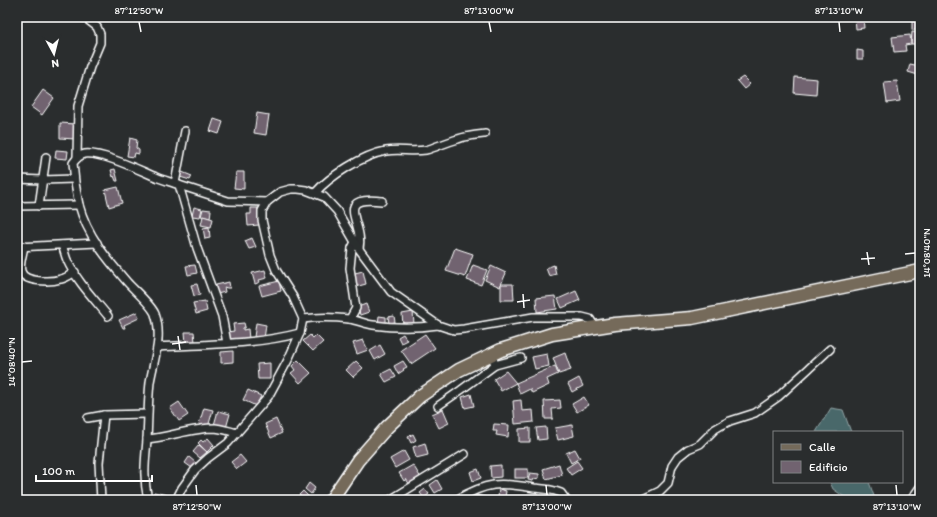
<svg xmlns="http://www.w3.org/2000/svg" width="937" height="517" font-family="Itim,sans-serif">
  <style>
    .water { fill: #49676a; stroke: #92a4a6 }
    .building { fill: #716370; stroke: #fff }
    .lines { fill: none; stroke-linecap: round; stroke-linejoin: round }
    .minor-casing { stroke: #fff; stroke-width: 10 }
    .primary-casing { stroke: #fff; stroke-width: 15 }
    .minor { stroke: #2a2d2e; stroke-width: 7 }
    .primary { stroke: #746a5a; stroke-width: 12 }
    .ticks { fill: none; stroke: #fff; stroke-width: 1.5 }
    .neatline { fill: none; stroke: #fff; stroke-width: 1.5 }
    .ticks-label { font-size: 10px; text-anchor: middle; fill: #fff }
  </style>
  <rect width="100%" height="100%" fill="#2a2d2e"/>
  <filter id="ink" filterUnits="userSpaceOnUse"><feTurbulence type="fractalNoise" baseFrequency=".025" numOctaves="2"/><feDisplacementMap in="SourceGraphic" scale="8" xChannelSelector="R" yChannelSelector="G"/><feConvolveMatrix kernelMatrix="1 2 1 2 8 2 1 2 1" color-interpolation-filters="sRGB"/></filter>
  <g filter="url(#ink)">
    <g class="water">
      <path d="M831,408L843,410L851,432H816Z"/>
      <path d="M830,482H869L875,499L849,500L833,489Z"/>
    </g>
    <g class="building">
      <path d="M863,17L864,28L856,29L855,18Z"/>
      <rect x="912" y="19" width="8" height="11"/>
      <path d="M912,32L920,33V44H911Z"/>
      <path d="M910,35L911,44L905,45L906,51L894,52L892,37Z"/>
      <path d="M857,50L863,51V59H857Z"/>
      <path d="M910,64L920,66L918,75L908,72Z"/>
      <path d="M743,77L750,84L744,89L737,81Z"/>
      <path d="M795,77L817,79L816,95L794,93Z"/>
      <path d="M897,81L900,101L887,103L884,82Z"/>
      <path d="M43,90L54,98L42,115L31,107Z"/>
      <path d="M257,113L269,115L266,135L254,133Z"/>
      <path d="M214,119L223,122L219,134L210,131Z"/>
      <path d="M60,123L76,124L75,139L60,138Z"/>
      <path d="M130,138L137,140L136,148L139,150V154L135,153L134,157L127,156Z"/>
      <path d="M56,150L68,151L67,159L55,158Z"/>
      <path d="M115,169L118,181H116L114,176L113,177L111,170Z"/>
      <path d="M182,172L192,176L190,180L180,177Z"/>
      <path d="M236,172H244V189L234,188Z"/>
      <path d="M118,187L122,203L109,207L105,190Z"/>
      <path d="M194,207L202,209L200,217L192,216Z"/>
      <path d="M251,208H258L259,225L248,226L247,214H251Z"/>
      <path d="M203,209L211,210L210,218L201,216Z"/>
      <path d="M203,216L213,219L211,227L201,225Z"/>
      <path d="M209,227L210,238L205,239L203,228Z"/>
      <path d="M252,238L256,247L249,249L245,241Z"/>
      <path d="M455,248L473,254L465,277L446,271Z"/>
      <path d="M195,265L197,273L188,275L186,266Z"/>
      <path d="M473,265L487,270L481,285L467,280Z"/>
      <path d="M554,265L556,274L549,276L546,268Z"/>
      <path d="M491,266L506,273L500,287L485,280Z"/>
      <path d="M265,270L267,278L259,280L260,282L255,284L252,273Z"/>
      <path d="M363,271L366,284L355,287L351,274Z"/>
      <path d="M279,281L281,291L262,296L259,286Z"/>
      <path d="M229,282L230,288H227L224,287L225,292L217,294L216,285Z"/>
      <path d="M197,284L200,295L194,296L191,285Z"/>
      <path d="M501,284H513L514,300H501Z"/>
      <path d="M576,291L580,300L562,308L558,299Z"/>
      <path d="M555,296L557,309L537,312L536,298Z"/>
      <path d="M205,301L207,311L196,314L193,303Z"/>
      <path d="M366,304L369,312L360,315L358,307Z"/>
      <path d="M137,312L139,318L124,325L125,328H123L119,320Z"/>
      <path d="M413,312L414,324L403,325L402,314Z"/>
      <path d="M379,316L386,317V323H378Z"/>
      <path d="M394,316L395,322L389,323L388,317Z"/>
      <path d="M244,323L245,327L243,328V330L248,329L249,339L228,341L227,332L234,331L233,324Z"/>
      <path d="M256,323L266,325L264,339L254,337Z"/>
      <path d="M185,332H194L195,342L186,343Z"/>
      <path d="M403,334L407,340L401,343L398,337Z"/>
      <path d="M425,334L435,348L411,364L401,350Z"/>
      <path d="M310,335L313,338L316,335L323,342L313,351L303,341Z"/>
      <path d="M363,340L368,350L357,354L353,343Z"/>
      <path d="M380,345L385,354L375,360L370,351Z"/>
      <path d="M233,351V362L221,363V352Z"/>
      <path d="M565,353L571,370L559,374L553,358Z"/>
      <path d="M547,354L549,366L535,369L532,357Z"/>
      <path d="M298,360L311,373L300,383L291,373L295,370L292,366Z"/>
      <path d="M356,361L363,368L353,377L346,370Z"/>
      <path d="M403,361L407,367L403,369L404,370L398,374L394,366Z"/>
      <path d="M270,363V379H258L257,364Z"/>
      <path d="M555,366L558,374L547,379L549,385L532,393L530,389L520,394L516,383Z"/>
      <path d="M391,369L396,377L386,382L381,374Z"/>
      <path d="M506,371L516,383L501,391L494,379Z"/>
      <path d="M579,378L583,386L572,392L568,384Z"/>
      <path d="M248,390L261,396L256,406L243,400Z"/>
      <path d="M471,394L474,406L465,408L462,397Z"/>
      <path d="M584,397L589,405L577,412L572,404Z"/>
      <path d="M521,400L522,411L533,410L534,422L515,424L513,401Z"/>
      <path d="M560,400L561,408L552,409L553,419H545L544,401Z"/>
      <path d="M179,402L188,415L179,421L170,408Z"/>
      <path d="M204,408L213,410L208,427L199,424Z"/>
      <path d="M443,409L449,423L439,428L432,414Z"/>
      <path d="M218,411L230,414L226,428L214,425Z"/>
      <path d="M276,419L282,433L271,438L265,424Z"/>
      <path d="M494,424L509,425L508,437L496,435L497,431H493Z"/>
      <path d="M572,425L574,436L558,440L555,428Z"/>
      <path d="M546,427L547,439L538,440L536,428Z"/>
      <path d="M530,428V442H519V429Z"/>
      <path d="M413,434L416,440L411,443L408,437Z"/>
      <path d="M208,438L214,445L207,452L198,443L201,440L203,442Z"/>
      <path d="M425,443L428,455L416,458L413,447Z"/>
      <path d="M199,445L207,452L200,458L193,452Z"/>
      <path d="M575,449L580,458L571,463L566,453Z"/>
      <path d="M404,451L409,460L395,468L390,459Z"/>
      <path d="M240,455L246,462L237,469L231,462Z"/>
      <path d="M189,457L196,463L192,468L185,463Z"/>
      <path d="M577,461L582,468L571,475L566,468Z"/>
      <path d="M559,464L562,475L546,479L543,469Z"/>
      <path d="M413,465L421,478L410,485L406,479L404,481L399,473Z"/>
      <path d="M501,465V477L491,478L490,466Z"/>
      <path d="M478,469L481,478L473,481L470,472Z"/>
      <rect x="515" y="469" width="13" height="9"/>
      <path d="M530,473L539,474V478L534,479L533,481L528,480Z"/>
      <path d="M437,480L442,489L435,493L430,485Z"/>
      <path d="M309,483L315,488L311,494L305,489Z"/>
      <path d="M425,489L429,494L424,498L420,493Z"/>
      <path d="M499,489L506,491L505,498L498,497Z"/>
      <path d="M303,491L309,497L307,500H305L299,495Z"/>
      <path d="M154,492L167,495L165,500H152Z"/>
      <path d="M476,495L485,497L484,499L487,500H468L470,496L476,497Z"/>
    </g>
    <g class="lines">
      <g class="minor-casing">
        <g id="minor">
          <path d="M77,158L78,106L90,67L100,43V34L97,27L84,17"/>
          <path d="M17,179L43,180L74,179"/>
          <path d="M175,183L185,131"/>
          <path d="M179,185L228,201L267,202"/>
          <path d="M315,193C330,176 363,155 386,151C399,149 412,152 426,150C436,147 447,142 458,139C466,136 476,135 485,134"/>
          <path d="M17,206L79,205"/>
          <path d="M39,206L46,157"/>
          <path d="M62,245C64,250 65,255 67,260C76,280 94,299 108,316"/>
          <path d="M24,246C23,254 19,264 21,271C24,283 51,282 61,279C66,278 70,275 75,272"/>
          <path d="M17,247L97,243"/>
          <path d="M359,248C365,224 331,195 382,201"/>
          <path d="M303,319C318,317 333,317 349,319C357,320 365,324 373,325C394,328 417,328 438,325"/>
          <path d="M350,319L356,308L350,268L352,248L355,242"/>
          <path d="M158,347C205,344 254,345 300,333"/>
          <path d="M495,365L521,358"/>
          <path d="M438,406L461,390L495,365L492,355"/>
          <path d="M88,418L104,415L147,414"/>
          <path d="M147,439C169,437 192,428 215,428C222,429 230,431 237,433"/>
          <path d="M101,500L99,463L104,415"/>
          <path d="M148,500C143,477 145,463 147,440C148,421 148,401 150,382C154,359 163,337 155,314C151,304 134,290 127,282C107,259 87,235 79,205C76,191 74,177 73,163C76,159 79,155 85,154C102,152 139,170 156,177C163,180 171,182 179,185L197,248L222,316L227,343"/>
          <path d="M176,500L182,488L195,470L208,458L228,443L268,397L288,360L300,333L303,319L293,297L276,270L270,255L262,220V211L267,202L280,192L291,189H298L306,190L324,197L337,211L359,249L391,292L438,325L447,328L454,330L464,329L533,317H582L590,319L595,327"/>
          <path d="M390,500L465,454"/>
          <path d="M456,500C487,482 499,482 534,488C541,489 548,489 555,491L561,493L566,500"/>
          <path d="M641,500L660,491L668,483L672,466L678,457L688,449L700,444L715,429L722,425L730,421L755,413L778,397L830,349"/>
          <path d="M911,500L920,487"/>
        </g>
      </g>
      <g class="primary-casing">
        <path id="primary" d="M331,500L358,460L387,427L420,396L459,370L501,350L552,334L615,324L692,318L920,271"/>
      </g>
      <use href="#minor" class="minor"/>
      <use href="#primary" class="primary"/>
    </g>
  </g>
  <path class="ticks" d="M139,22L141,32M489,22L491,32M839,22L840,32M867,252L869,265M905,254L915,253M861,259L875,258M523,294L524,308M517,302L530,300M178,336L180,350M172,344L186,342M22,362L32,361M196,485L197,495M546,485L547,495M896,485L897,495"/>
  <rect width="937" height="517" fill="none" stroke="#2a2d2e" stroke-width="44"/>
  <rect x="773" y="431" width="130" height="52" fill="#2a2d2e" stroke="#7f8182"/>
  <rect x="781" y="444" width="20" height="6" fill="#746a5a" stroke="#7f8182"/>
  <text x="809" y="451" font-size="12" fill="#ffffff">Calle</text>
  <rect x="781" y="461" width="20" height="12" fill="#716370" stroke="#7f8182"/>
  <text x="809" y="471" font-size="12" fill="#ffffff">Edificio</text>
  <g transform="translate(54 54) rotate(173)" stroke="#2a2d2e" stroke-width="3" paint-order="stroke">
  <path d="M0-3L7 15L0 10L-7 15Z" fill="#ffffff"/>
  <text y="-6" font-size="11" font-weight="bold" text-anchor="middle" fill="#ffffff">N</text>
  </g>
  <path d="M36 475v6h116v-6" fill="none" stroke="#ffffff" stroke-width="2"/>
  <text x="42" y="475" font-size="12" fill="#ffffff" stroke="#2a2d2e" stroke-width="3" paint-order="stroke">100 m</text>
  <rect x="22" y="22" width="893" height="473" class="neatline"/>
  <g class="ticks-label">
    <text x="139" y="14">87°12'50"W</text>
    <text x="489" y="14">87°13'00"W</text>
    <text x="839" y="14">87°13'10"W</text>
    <text transform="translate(926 253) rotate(-90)" y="4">14°08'40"N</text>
    <text transform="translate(11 362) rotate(-90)" y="4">14°08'40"N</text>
    <text x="197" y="510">87°12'50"W</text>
    <text x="547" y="510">87°13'00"W</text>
    <text x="897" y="510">87°13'10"W</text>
  </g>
</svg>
